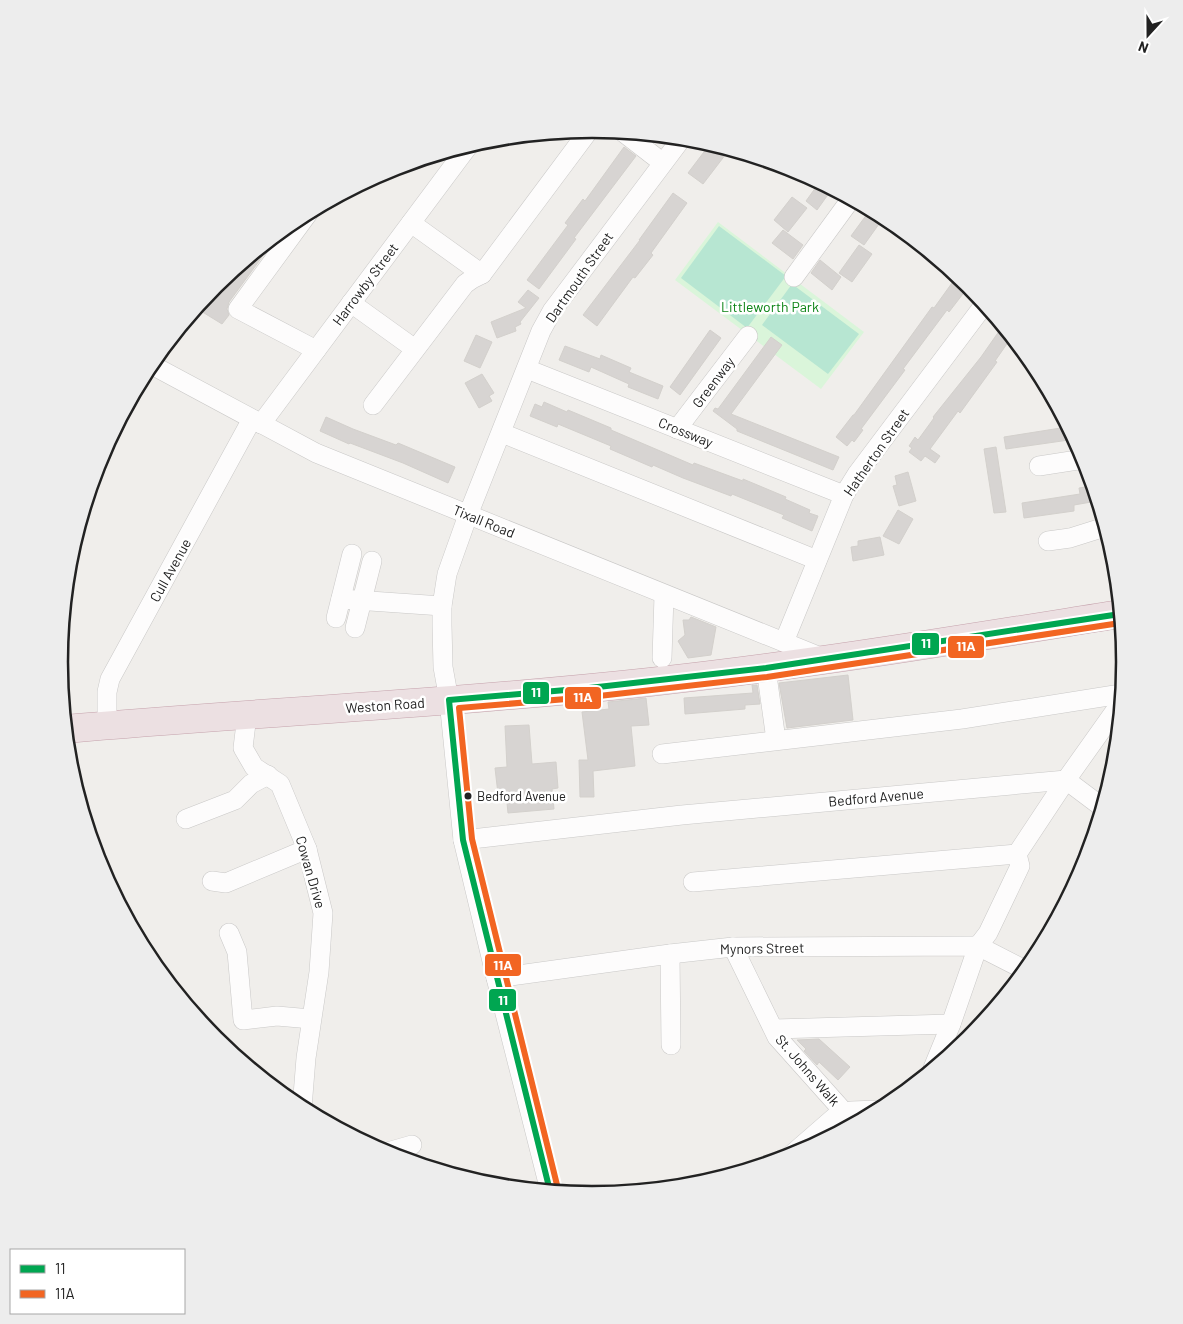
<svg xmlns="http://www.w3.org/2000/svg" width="1183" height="1324" font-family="Barlow,sans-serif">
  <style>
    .park { fill: #daf5da }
    .pitch { fill: #b7e6d2 }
    .building { fill: #d7d4d2; stroke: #d3d0cc }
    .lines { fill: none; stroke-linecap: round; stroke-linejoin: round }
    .minor-casing { stroke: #c9c8c7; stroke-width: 20 }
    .highway-casing { stroke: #c5a2ac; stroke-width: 29 }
    .minor { stroke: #fdfcfc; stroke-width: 19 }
    .highway { stroke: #ece0e2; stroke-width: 28 }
    .bus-1-casing { stroke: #fff; stroke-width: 10 }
    .bus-2-casing { stroke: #fff; stroke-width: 10 }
    .bus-1 { stroke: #00a651; stroke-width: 6 }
    .bus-2 { stroke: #f26522; stroke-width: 6 }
    .bus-dot { fill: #222; stroke: #fff; stroke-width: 2 }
    .labels { text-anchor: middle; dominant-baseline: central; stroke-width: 5; stroke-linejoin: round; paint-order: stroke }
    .bus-label { font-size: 13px; fill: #222; stroke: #fff; text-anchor: start }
    .street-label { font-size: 14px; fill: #222; stroke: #fff }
    .park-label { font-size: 14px; fill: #0c8416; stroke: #fff }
    .rim { fill: none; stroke: #222; stroke-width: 2.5 }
    .line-badge { stroke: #fff; stroke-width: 2 }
    .badge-label { font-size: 14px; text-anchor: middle; font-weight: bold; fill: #fff }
  </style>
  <rect width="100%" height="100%" fill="#f0eeeb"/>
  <path class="park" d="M718,222L864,332L821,389L675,280Z"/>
  <g class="pitch">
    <path d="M719,226L786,276L747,328L681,278Z"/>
    <path d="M792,284L859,334L828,374L762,325Z"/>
  </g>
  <g class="building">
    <path d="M710,144L729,150L703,184L688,173Z"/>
    <path d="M624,147L636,156L574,238L576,239L539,289L527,280L568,225L565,223L583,199L585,201Z"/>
    <path d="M819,183L832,189L817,210L806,201Z"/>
    <path d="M673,193L687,203L651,253L653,255L635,278L633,277L597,326L583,315L640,240H639Z"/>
    <path d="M792,197L807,208L788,232L774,220Z"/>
    <path d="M870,210L884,217L864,245L851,236Z"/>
    <path d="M783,230L803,245L793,259L772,243Z"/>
    <path d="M281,231L229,302L227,309L229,315L222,324L196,308L215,285Z"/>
    <path d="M859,245L872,254L852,282L839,273Z"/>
    <path d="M820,260L841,277L832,290L811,273Z"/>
    <path d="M957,276L969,286L949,312L947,310L903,369L905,370L861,429L863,430L854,442L852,440L847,446L836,437L853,415H854L932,307L934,308Z"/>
    <path d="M528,290L539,298L520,322L521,324L515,327L516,331L497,338L491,322L526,308L518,302Z"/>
    <path d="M1002,327L1011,338L995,361L997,362L960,413L958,411L930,449L940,456L935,463L925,456L921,461L909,452L912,448L909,446L915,437L918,440L934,418L933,417L981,357Z"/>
    <path d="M710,330L721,338L680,395L670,387Z"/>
    <path d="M476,335L492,342L480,368L464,361Z"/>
    <path d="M771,337L782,345L731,414L839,457L833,470L737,431V429L713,411L715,408L718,409Z"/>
    <path d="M565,346L600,359L601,355L631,368L629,372L663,386L658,399L628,387L629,384L591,367L589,372L559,360Z"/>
    <path d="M482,374L494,393L489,396L492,401L479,408L465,383Z"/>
    <path d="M544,402L567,412L568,410L611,428V430L693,465L694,463L743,481V479L786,497L785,499L810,510L809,513L818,516L812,531L782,518L784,515L732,494L731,496L683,478L653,465L652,467L610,449L611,446L558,424L557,427L530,416L535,404L542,407Z"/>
    <path d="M326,417L353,429L396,445L398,443L455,467L448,483L403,463L350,443L349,444L320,431Z"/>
    <path d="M1067,427L1069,440L1006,449L1004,437Z"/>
    <path d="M996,447L1006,512L994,513L984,449Z"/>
    <path d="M908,472L916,501L899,506L893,486L897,485L895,476Z"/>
    <path d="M1092,486L1097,501L1074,505V511L1024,518L1022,503L1080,494L1079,488Z"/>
    <path d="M898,510L913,519L899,544L883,536Z"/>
    <path d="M880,537L884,555L853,561L851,547L858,546V541Z"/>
    <path d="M691,617L716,627L711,655L688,658L678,641L685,635L683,620H689Z"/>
    <path d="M848,675L853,720L787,728L779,683Z"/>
    <path d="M752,685H757L760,704L745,705V709L685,714L684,698L753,693Z"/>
    <path d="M646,698L649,725L631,726L635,766L593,771L594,797H580L579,760H588L582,712L609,709L608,702Z"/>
    <path d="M529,725L532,764L556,762L558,788L552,789L554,809L508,813L506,793L498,794L495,768L507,767L505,726Z"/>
    <path d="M819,1039L850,1067L838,1080L819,1062L817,1065L804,1051L806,1049L797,1040Z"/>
  </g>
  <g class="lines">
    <g class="minor-casing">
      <g id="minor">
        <path d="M623,132L663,163"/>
        <path d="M309,212L238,309L316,350"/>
        <path d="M411,223L482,274L590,129"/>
        <path d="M794,277L851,199"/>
        <path d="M351,303L415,349"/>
        <path d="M150,364L316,453L823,658"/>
        <path d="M527,369L844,495"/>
        <path d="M373,405L465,284L472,279L482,274"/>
        <path d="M261,424L469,145"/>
        <path d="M677,429L748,336"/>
        <path d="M502,433L817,560"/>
        <path d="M1039,466L1084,459"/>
        <path d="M1048,541L1070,538L1105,527"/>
        <path d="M341,599L442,606"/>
        <path d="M336,618L352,554"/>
        <path d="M355,628L372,561"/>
        <path d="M784,642L844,495L857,474L984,305"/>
        <path d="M662,658L664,595"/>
        <path d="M766,668L776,740"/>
        <path d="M247,715L243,748L254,767L280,784L307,849L323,913L319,972L306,1058L302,1108"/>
        <path d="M107,726V692L110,679L252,419"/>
        <path d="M662,754L962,719L1121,694"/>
        <path d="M186,819L235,800L251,784L268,775"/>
        <path d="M463,840L682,815L1066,780L1102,807"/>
        <path d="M212,881L226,883L307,849"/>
        <path d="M693,882L1017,854"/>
        <path d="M229,933L237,952L243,1020L277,1016L311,1019"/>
        <path d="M733,947L777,1037L844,1112"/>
        <path d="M670,954L671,1045"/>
        <path d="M496,978L670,954L733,947L978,946L1025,970"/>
        <path d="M774,1029L951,1024"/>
        <path d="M933,1068L951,1024L978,946L988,933L1020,866L1017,854L1066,780L1120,704"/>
        <path d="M384,1153L412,1145"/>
        <path d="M790,1156L836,1116L851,1111L878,1110"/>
        <path d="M550,1191L496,978L463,840L449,700L443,667L442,625V606L447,574L468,515L541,331L552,311L682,138"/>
      </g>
    </g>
    <g class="highway-casing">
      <path id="highway" d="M65,729C260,712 456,703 650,682C807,665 963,639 1120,614"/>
    </g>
    <use href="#minor" class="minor"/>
    <use href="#highway" class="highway"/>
    <g class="bus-1-casing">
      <path id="bus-1" d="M550,1191L463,840L449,700L589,688L766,668L1120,614"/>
    </g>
    <g class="bus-2-casing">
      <path id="bus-2" d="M558,1189L472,839L459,708L590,697L767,677L1120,623"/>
    </g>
    <use href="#bus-1" class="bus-1"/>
    <use href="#bus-2" class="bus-2"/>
  </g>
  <circle class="bus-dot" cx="468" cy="796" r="4.5"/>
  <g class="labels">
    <g class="bus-label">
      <text x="477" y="796">Bedford Avenue</text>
    </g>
    <g class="street-label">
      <text transform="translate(579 277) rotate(-55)">Dartmouth Street</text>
      <text transform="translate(365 284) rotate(-53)">Harrowby Street</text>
      <text transform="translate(713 382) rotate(-53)">Greenway</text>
      <text transform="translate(686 432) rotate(22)">Crossway</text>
      <text transform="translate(876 452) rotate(-55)">Hatherton Street</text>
      <text transform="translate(484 521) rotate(22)">Tixall Road</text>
      <text transform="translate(170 570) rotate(-61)">Cull Avenue</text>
      <text transform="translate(385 705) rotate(-4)">Weston Road</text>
      <text transform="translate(876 797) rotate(-5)">Bedford Avenue</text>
      <text transform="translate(311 872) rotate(74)">Cowan Drive</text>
      <text transform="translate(762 948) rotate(-1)">Mynors Street</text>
      <text transform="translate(808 1070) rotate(49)">St. Johns Walk</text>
    </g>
    <g class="park-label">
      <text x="770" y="306">Littleworth Park</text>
    </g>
  </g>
  <path d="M0 0H1183V1324H0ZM68 662a524 524 0 1 1 1048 0a524 524 0 1 1-1048 0Z" fill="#ededed" fill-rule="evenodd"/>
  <path class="rim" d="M68 662a524 524 0 1 1 1048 0a524 524 0 1 1-1048 0Z"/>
  <g class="line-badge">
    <rect x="911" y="632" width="29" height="24" rx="5" fill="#00a651"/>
    <rect x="947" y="635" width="38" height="24" rx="5" fill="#f26522"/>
    <rect x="522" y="681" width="28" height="24" rx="5" fill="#00a651"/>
    <rect x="564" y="686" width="38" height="24" rx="5" fill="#f26522"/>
    <rect x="484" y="953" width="38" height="24" rx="5" fill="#f26522"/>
    <rect x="488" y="988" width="29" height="24" rx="5" fill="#00a651"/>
  </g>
  <g class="badge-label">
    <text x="926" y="648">11</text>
    <text x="966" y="651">11A</text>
    <text x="536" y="697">11</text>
    <text x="583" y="702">11A</text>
    <text x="503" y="970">11A</text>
    <text x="503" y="1005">11</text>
  </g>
  <rect x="10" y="1249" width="175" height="65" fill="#ffffff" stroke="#a7a7a7"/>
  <rect x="20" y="1265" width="25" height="8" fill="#00a651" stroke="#a7a7a7"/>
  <text x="55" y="1274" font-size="15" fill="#222222">11</text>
  <rect x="20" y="1290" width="25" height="8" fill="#f26522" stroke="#a7a7a7"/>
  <text x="55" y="1299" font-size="15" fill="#222222">11A</text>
  <g transform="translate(1148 35) rotate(201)" stroke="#ffffff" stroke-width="4" paint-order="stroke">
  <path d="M0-4L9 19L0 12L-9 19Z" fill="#222222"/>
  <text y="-8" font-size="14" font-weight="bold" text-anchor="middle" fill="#222222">N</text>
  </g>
</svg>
